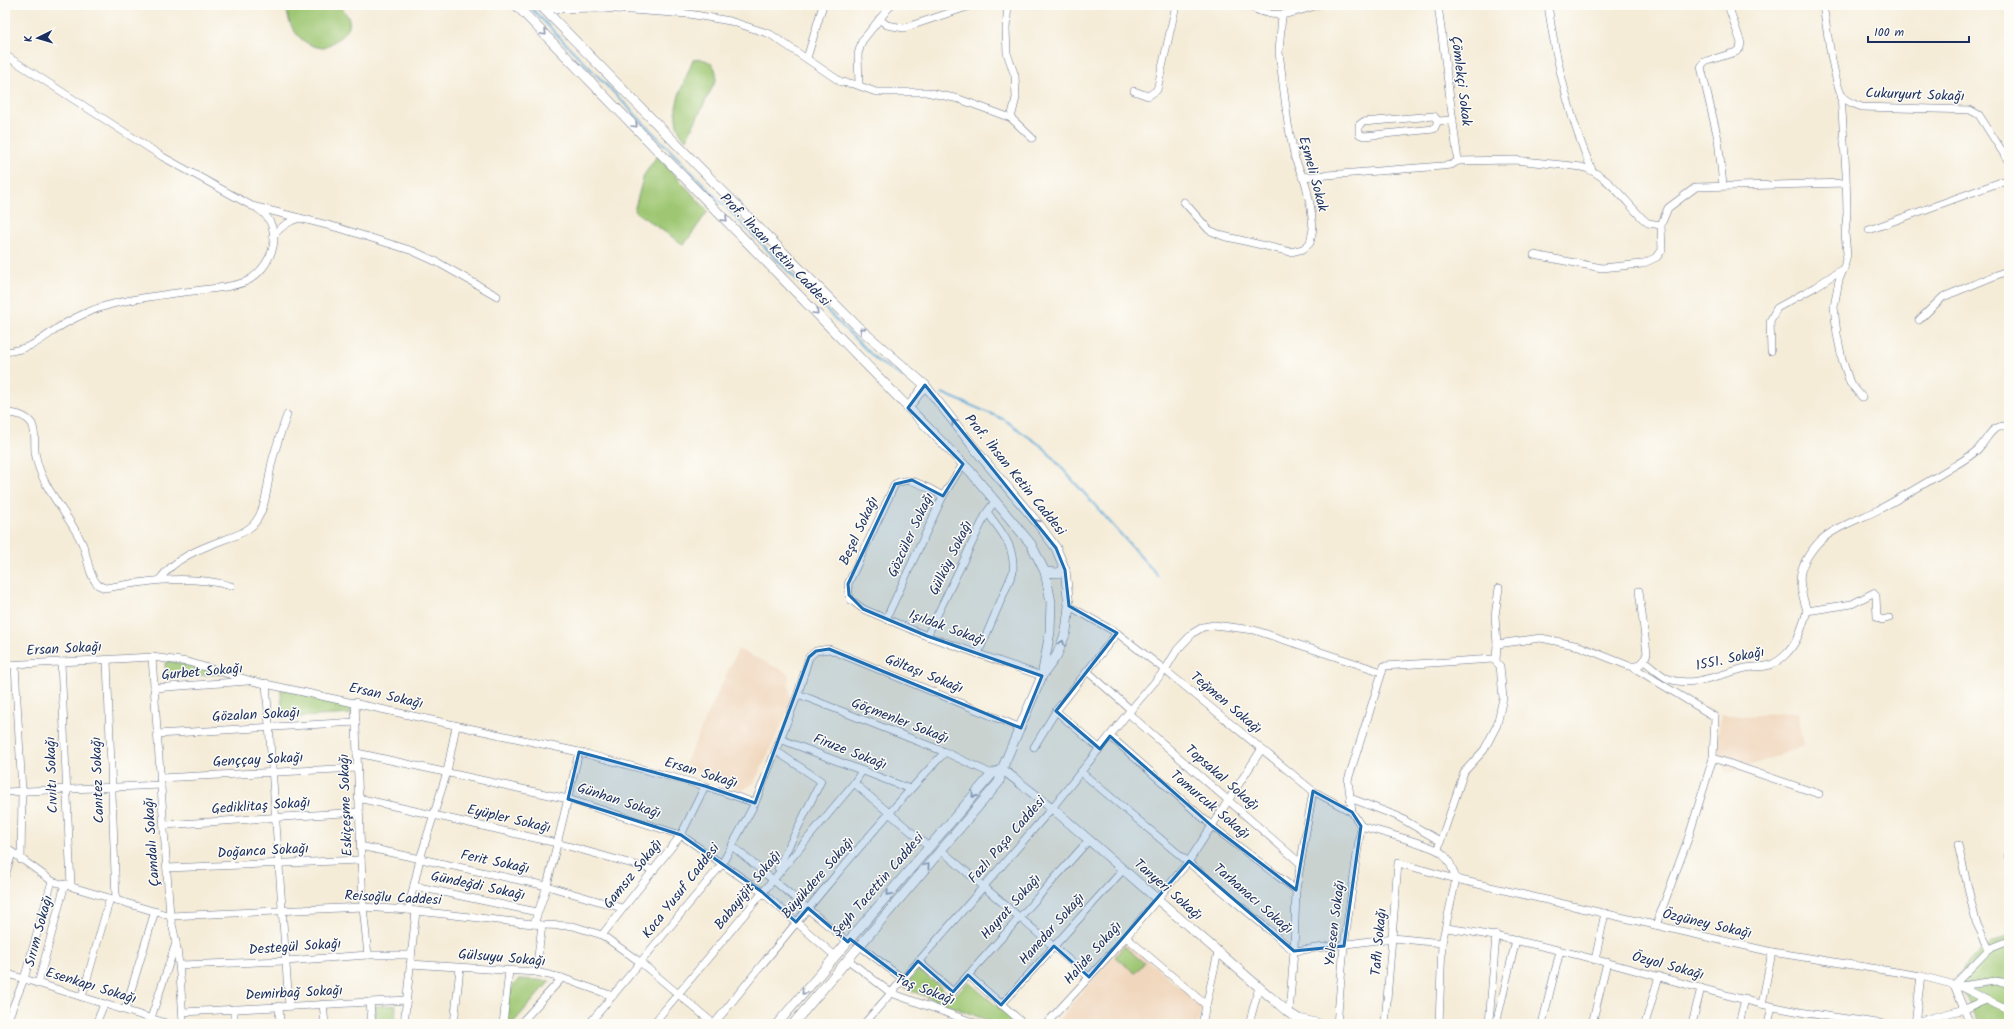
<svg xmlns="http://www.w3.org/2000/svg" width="2014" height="1029" font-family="Kalam,sans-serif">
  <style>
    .built { fill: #f0d6bc }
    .green { fill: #9fc773; stroke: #5d7b68 }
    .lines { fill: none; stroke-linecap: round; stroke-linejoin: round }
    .stream { stroke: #60aad8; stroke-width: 2 }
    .street-casing { stroke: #677189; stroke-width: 8 }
    .secondary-casing { stroke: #677189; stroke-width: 10 }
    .street { stroke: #fff; stroke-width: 7 }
    .secondary { stroke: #fff; stroke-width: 9 }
    .oneway { stroke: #8d97ae }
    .marked { fill: #1f6fb2; fill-opacity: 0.2; stroke: #1f6fb2; stroke-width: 3; stroke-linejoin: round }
    .labels { text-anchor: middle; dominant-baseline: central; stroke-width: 3; stroke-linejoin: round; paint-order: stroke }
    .street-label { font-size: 14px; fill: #1b2f5e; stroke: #fdfcf7 }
  </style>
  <rect width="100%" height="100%" fill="#fdfcf7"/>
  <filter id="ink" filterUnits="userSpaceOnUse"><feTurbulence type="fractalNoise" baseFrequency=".025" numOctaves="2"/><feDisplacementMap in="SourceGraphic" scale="8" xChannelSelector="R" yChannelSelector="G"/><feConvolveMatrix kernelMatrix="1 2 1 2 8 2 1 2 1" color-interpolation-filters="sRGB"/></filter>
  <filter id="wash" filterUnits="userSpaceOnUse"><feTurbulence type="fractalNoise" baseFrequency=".012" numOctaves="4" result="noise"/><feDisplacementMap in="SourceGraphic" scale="16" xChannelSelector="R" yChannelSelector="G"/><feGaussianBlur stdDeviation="0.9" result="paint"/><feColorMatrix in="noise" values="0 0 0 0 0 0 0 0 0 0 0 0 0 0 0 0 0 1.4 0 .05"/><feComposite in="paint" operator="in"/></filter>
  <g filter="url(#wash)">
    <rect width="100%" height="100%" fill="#f5ecd8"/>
    <g class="built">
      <path d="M738,649L788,673L791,706L754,783L742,791L685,764Z"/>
      <path d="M1798,712L1804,746L1727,774L1721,764L1717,738L1721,714L1743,716Z"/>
      <path d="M1125,941L1202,1006L1198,1024H1055Z"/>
    </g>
    <g class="green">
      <path d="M287,5H337C363,25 343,36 324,48C302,47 286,27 287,5Z"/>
      <path d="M701,59C712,61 718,69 716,80L686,140C664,116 683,87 693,60Z"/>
      <path d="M657,156L708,211L684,245L634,211L644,175Z"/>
      <path d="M169,661L232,673L166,678L165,663Z"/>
      <path d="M281,688L349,705L353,714L282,718Z"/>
      <path d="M2009,935V1024H1979L1956,977L1981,949Z"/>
      <path d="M1124,946L1144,963L1135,973L1115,957Z"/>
      <path d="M918,969L953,997L968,982L1019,1024H997L904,988Z"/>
      <path d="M520,979L550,981L512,1024H506C508,1009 506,988 520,979Z"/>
      <path d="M396,1005L395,1024H376L375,1006Z"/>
    </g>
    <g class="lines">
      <g class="stream">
        <path d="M528,5L847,331L879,362L903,377"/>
        <path d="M942,393L1003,419L1043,447L1158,576"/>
      </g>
    </g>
  </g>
  <g filter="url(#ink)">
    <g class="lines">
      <g class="street-casing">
        <g id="street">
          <path d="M1008,5L1006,29L1007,53L1015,76L1016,98L1011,118"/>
          <path d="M1247,5C1274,21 1290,14 1317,5"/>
          <path d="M1438,5L1458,161"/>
          <path d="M1548,5C1556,62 1569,117 1592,170"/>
          <path d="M1823,5C1826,23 1834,86 1843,97C1848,103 1855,104 1862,107L1970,110L1979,115L2009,162"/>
          <path d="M543,9L601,8L689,14L730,21L770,34L841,82L854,84L876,92H926L959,99L1011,118L1032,138"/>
          <path d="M879,19L887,25L904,28L973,5"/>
          <path d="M5,55L163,157L252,206L339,228L413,251L437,262L497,296"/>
          <path d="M807,58L823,5"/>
          <path d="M859,85L858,54L862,41L891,5"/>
          <path d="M1134,91L1148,96L1157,90L1176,5"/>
          <path d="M1841,95L1846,173L1847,213L1845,234L1847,254L1844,268L1839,280L1834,307L1837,334L1842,359L1850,383L1862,397"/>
          <path d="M1438,121L1434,129L1364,136L1359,134V125L1363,122L1434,116L1438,121L1453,120"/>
          <path d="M1302,177L1442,166L1451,165L1458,161L1515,160L1582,167C1607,174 1625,201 1643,219L1648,223L1661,225"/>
          <path d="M1723,185L1718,139L1701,67L1704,62L1736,52L1740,48L1741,43L1728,5"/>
          <path d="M1184,202L1209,230L1223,236L1291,252L1303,249L1310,243L1313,229L1311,209L1306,185L1295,159L1288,124L1279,52L1282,15"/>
          <path d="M1869,230L2009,179"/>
          <path d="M273,236C281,227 287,222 299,218"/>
          <path d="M1534,255L1602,268L1642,264L1657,257L1662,250L1661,225L1668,208L1696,187L1846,183"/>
          <path d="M1919,320L1943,297L2009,270"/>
          <path d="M1771,351L1770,321L1777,308L1815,287L1844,268"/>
          <path d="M5,352C36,348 40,339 64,324C78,316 93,309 109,305C138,297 171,294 201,290C216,288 236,287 249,280C262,272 273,256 274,240C274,228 269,216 258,209"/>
          <path d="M5,413C15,413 26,415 32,424C37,434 33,447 36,457C42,489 69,514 82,543C88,556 88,575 98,585L105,588C148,581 189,574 231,586"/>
          <path d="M943,496C928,489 911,474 895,484L848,584L849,595L851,600L863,609L927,636L1042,676"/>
          <path d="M160,579C175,558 199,549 223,540C233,537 245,533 253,525C268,509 267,479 273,458C277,444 282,429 287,415"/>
          <path d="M1639,591L1647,653L1644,661"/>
          <path d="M1069,606L1117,633L1165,670L1313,791L1352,812L1361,826"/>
          <path d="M1807,611C1798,581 1795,570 1817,544C1830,529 1860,519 1878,510C1902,497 1926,483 1949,469C1959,463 1972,456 1979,448C1991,435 1989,427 2009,425"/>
          <path d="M1807,611L1852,604L1873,593L1876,596L1877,617L1882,620L1889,618"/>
          <path d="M886,619L943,496L963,464"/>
          <path d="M927,636L987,512L995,501"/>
          <path d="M1497,644L1541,638L1579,646L1629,666H1638L1644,661"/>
          <path d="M978,654L1013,572C1015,545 1002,533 987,512"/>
          <path d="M152,657L170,916C180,952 181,987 183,1024"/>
          <path d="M107,660L116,900"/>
          <path d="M1496,661L1497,644L1495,616L1499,588"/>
          <path d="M1644,661C1652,666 1660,676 1669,679C1693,688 1723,673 1746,668C1763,665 1767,670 1783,657C1797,645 1802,628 1807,611"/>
          <path d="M61,662L71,886"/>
          <path d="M5,665L152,657L188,662L252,681L579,752L705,786L755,803"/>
          <path d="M15,665L22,792L21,860"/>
          <path d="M1633,667L1715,717L1713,758L1688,839L1656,925"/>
          <path d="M1087,671L1131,710"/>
          <path d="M266,683L289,1006"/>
          <path d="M154,688L248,681"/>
          <path d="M798,694L945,752L992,774"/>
          <path d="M355,702L363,907L368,955"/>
          <path d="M1056,711L1100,749"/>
          <path d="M1128,713L1300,863"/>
          <path d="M157,734L356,722"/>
          <path d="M1110,736L1212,826L1296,890"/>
          <path d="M780,739L910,789"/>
          <path d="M1034,747L1056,711L1117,633"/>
          <path d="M776,751L821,781L778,868"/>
          <path d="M357,753L568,799L681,835L762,892L835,956"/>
          <path d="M1713,758L1819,794"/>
          <path d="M1081,772L1294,951L1393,938L1442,943"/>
          <path d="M160,778L357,768"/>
          <path d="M854,783L929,847"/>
          <path d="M5,792L161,785"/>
          <path d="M358,798L557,843L654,870"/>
          <path d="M1350,798L1397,816L1440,841"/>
          <path d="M1352,812L1348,780L1384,666L1493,659L1500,666L1503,698L1497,725L1484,750L1464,772L1438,849"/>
          <path d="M164,825L359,812"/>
          <path d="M1361,826C1376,831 1434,845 1443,854C1450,860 1453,870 1456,879L1442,943L1439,1024"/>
          <path d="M1958,845L1976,922L1989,949"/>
          <path d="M360,846L547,886L622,908"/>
          <path d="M732,846L848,942"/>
          <path d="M5,847L52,881L170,916L363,907L408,910L542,925L573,926L602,935L640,962L714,1024"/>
          <path d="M941,850L1089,977"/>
          <path d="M2008,856L2009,858"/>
          <path d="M167,868L361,860"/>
          <path d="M5,876L12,853"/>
          <path d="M414,886L537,912"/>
          <path d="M408,910L420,859L447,772L456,726"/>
          <path d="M534,924L547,886L579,752"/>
          <path d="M1447,928C1557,944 1662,980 1770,1006C1807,1015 1846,1018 1884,1024"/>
          <path d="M602,935L681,835L705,786"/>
          <path d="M1126,937L1206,1005"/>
          <path d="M860,946L903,979"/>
          <path d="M847,959L891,993L978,1024"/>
          <path d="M1595,960L1605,913"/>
          <path d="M918,961L953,992L1089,840"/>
          <path d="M410,964L536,972L562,978L613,996"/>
          <path d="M180,965L285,961L368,955H411"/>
          <path d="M536,972L542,925"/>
          <path d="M5,973L169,1024"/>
          <path d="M968,975L1024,1024"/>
          <path d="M38,984L65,884"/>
          <path d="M1954,985L1989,949L2009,941"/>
          <path d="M1954,985L1970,1024"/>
          <path d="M1960,986L1995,981L2009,983"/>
          <path d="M82,997L110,898"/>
          <path d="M370,1002L372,1024"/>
          <path d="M323,1004L325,1024"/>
          <path d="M1762,1004L1772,952"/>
          <path d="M1001,1005L1123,870"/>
          <path d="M279,1006L280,1024"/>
          <path d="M234,1009V1024"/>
          <path d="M125,1010L155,911"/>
          <path d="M183,1012L407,1000"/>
          <path d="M1289,1013L1294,951L1296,890L1313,791"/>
          <path d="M151,1018L176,943"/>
          <path d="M6,1024L24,979L52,881"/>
          <path d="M96,1024L104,1004"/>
          <path d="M404,1024L416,911"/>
          <path d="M454,1024L460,968"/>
          <path d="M503,1024L509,971"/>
          <path d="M520,1024L562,978"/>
          <path d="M589,1024L722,864L755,803L798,694L809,657L816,651L829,649L1021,728"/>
          <path d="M653,1024L854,783L862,771"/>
          <path d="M714,1024C789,931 864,838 945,752"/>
          <path d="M864,1024L1052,808L1128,713L1165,670L1177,650L1193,633L1203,627L1214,625L1254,630L1382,672"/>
          <path d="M1046,1024L1126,937L1189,861L1261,750"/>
          <path d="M1202,1024L1218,952"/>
          <path d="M1249,1024L1259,987"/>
          <path d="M1337,1024L1344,946L1361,826"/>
          <path d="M1385,1024L1398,863L1456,879L1772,952L1921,976L1959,986L2009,1011"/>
          <path d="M1489,1024L1496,935"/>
          <path d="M1496,1024L1516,940"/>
          <path d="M1542,1024L1560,951"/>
          <path d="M1592,1024L1607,962"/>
          <path d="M1645,1024L1659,976"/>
          <path d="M1692,1024L1701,988"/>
          <path d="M1739,1024L1745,999"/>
          <path d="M1768,1024L1772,1007"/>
          <path d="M1907,1024L1965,1009L1986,1000"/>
          <path d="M1915,1024L1921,976"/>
        </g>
      </g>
      <g class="secondary-casing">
        <g id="secondary">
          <path d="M516,5L970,471L1031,544L1045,572L1051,602L1050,632L1042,676L1002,769L999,782L793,1024"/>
          <path d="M540,5L759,228L858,327L925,385L979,454L1039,525L1056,548L1065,570L1069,606L1066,632L1057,655L1044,673"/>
          <path d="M908,408L925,385"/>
          <path d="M1045,572L1058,573L1065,570"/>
          <path d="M1002,769L1052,808L1289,1013L1299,1019L1320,1024"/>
          <path d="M777,1024L992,774L1002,769"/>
        </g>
      </g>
      <use href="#street" class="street"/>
      <use href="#secondary" class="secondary"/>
    </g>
    <defs><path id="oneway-chevron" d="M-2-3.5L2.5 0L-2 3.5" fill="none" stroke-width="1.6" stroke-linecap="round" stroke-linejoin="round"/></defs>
    <g class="oneway">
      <use href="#oneway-chevron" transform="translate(544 33) rotate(45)"/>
      <use href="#oneway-chevron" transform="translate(635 125) rotate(46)"/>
      <use href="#oneway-chevron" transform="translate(725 219) rotate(46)"/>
      <use href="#oneway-chevron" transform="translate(816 312) rotate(46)"/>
      <use href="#oneway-chevron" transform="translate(862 330) rotate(-138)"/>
      <use href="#oneway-chevron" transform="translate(954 422) rotate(-128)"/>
      <use href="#oneway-chevron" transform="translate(1037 522) rotate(-129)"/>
      <use href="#oneway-chevron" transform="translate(1062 643) rotate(-69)"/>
      <use href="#oneway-chevron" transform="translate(974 795) rotate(131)"/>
      <use href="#oneway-chevron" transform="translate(927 866) rotate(-50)"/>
      <use href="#oneway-chevron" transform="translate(889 893) rotate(131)"/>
      <use href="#oneway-chevron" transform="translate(804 992) rotate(131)"/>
    </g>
  </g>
  <path class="marked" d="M925,385L1056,548L1065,570L1069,606L1117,633L1056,711L1100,749L1110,736L1212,826L1296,890L1313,791L1352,812L1361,826L1344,946L1294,951L1189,861L1089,977L1054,946L1001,1005L968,975L953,992L918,961L903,979L850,939L848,942L808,908L796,922L762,892L681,835L568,799L579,752L705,786L755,803L809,657L816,651L829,649L1021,728L1042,676L927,636L863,609L849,595L848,584L895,484L912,480L943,496L963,464L908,408Z"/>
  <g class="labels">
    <g class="street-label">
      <text transform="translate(1461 81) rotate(83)">Çömlekçi Sokak</text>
      <text transform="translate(1915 95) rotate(2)">Cukuryurt Sokağı</text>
      <text transform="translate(1313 174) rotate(75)">Eşmeli Sokak</text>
      <text transform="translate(775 250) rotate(46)">Prof. İhsan Ketin Caddesi</text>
      <text transform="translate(1015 475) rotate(51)">Prof. İhsan Ketin Caddesi</text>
      <text transform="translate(859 531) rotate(-65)">Beşel Sokağı</text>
      <text transform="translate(911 535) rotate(-65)">Gözcüler Sokağı</text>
      <text transform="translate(951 558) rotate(-64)">Gülköy Sokağı</text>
      <text transform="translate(947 628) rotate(20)">Işıldak Sokağı</text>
      <text transform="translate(64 649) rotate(-3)">Ersan Sokağı</text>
      <text transform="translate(1730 659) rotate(-12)">1551. Sokağı</text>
      <text transform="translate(202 672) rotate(-5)">Gurbet Sokağı</text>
      <text transform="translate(924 674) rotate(22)">Göltaşı Sokağı</text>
      <text transform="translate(386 696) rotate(13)">Ersan Sokağı</text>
      <text transform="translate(1226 703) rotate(40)">Teğmen Sokağı</text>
      <text transform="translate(256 715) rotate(-3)">Gözalan Sokağı</text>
      <text transform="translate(900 721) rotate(21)">Göçmenler Sokağı</text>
      <text transform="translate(850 752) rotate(21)">Firuze Sokağı</text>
      <text transform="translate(258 760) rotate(-3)">Genççay Sokağı</text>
      <text transform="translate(701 773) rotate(17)">Ersan Sokağı</text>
      <text transform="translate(52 775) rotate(-92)">Cıvıltı Sokağı</text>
      <text transform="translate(1222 778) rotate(41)">Topsakal Sokağı</text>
      <text transform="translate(98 780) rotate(-92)">Canıtez Sokağı</text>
      <text transform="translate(619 801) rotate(18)">Günhan Sokağı</text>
      <text transform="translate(346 805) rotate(-92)">Eskiçeşme Sokağı</text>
      <text transform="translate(1210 805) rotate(40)">Tomurcuk Sokağı</text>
      <text transform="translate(261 806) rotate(-4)">Gediklitaş Sokağı</text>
      <text transform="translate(509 819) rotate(13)">Eyüpler Sokağı</text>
      <text transform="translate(1007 840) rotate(-49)">Fazlı Paşa Caddesi</text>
      <text transform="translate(152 842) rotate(-94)">Çamdalı Sokağı</text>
      <text transform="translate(263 851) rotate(-3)">Doğanca Sokağı</text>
      <text transform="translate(495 862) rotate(12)">Ferit Sokağı</text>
      <text transform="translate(633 874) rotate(-51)">Gamsız Sokağı</text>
      <text transform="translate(818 878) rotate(-49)">Büyükdere Sokağı</text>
      <text transform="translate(878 885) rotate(-49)">Şeyh Tacettin Caddesi</text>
      <text transform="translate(478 886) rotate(12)">Gündeğdi Sokağı</text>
      <text transform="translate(748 890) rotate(-51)">Babayiğit Sokağı</text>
      <text transform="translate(1168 890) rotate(41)">Tanyeri Sokağı</text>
      <text transform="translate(681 891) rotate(-52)">Koca Yusuf Caddesi</text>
      <text transform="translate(393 898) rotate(3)">Reisoğlu Caddesi</text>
      <text transform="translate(1253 899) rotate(41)">Tarhanacı Sokağı</text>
      <text transform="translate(1011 907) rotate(-48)">Hayrat Sokağı</text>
      <text transform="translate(1335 923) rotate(-83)">Yelesen Sokağı</text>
      <text transform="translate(1707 924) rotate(13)">Özgüney Sokağı</text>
      <text transform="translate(1052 929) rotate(-48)">Hanedar Sokağı</text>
      <text transform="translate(39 931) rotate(-75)">Sırım Sokağı</text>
      <text transform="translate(1379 942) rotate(-85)">Taflı Sokağı</text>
      <text transform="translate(295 947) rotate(-4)">Destegül Sokağı</text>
      <text transform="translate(1093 953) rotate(-48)">Halide Sokağı</text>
      <text transform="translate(502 958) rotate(5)">Gülsuyu Sokağı</text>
      <text transform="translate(1668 966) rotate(15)">Özyol Sokağı</text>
      <text transform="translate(91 986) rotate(17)">Esenkapı Sokağı</text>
      <text transform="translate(925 990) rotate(21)">Taş Sokağı</text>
      <text transform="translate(294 993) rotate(-3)">Demirbağ Sokağı</text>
    </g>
  </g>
  <rect width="2014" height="1029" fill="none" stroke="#fdfcf7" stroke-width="20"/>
  <g transform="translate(38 38) rotate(265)" stroke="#fdfcf7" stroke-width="3" paint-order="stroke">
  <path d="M0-3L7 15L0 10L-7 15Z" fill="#1b2f5e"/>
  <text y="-6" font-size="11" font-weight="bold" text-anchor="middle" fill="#1b2f5e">K</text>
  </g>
  <path d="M1868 36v6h101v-6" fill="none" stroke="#1b2f5e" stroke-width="2"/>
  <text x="1874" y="36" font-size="12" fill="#1b2f5e" stroke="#fdfcf7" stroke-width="3" paint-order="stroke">100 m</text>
</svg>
